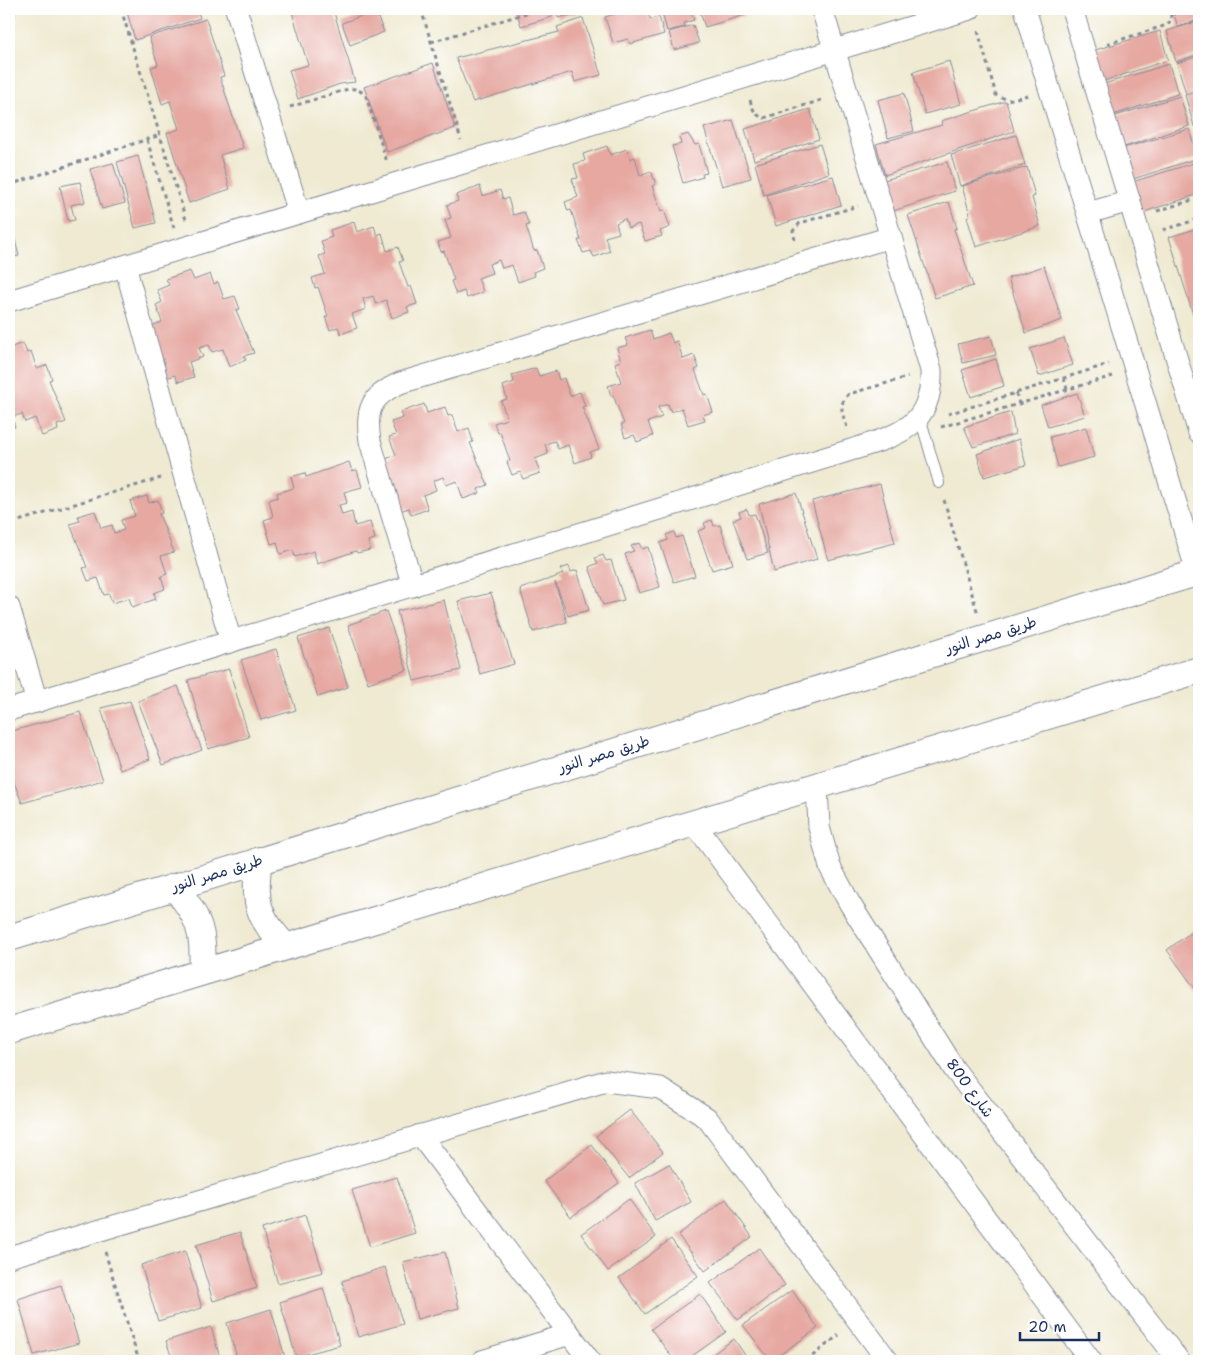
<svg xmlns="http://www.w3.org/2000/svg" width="1208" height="1370" font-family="'Shantell Sans','Playpen Sans Arabic',sans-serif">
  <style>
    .building { fill: #e6a8a1 }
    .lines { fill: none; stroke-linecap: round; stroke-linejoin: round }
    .service-casing { stroke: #858c98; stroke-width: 12 }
    .minor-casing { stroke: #858c98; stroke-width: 23 }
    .tertiary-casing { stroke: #858c98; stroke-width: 28 }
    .path { stroke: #858c98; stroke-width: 3; stroke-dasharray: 4 4; stroke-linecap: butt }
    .service { stroke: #fff; stroke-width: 10 }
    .minor { stroke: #fff; stroke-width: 21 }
    .tertiary { stroke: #fff; stroke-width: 26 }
    .labels { text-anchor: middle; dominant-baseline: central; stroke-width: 5; stroke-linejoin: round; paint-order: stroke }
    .street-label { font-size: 15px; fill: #1b2f5e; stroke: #fff }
  </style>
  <rect width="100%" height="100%" fill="#fff"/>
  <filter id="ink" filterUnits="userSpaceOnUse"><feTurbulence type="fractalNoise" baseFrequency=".02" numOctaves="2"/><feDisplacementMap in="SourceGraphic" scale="10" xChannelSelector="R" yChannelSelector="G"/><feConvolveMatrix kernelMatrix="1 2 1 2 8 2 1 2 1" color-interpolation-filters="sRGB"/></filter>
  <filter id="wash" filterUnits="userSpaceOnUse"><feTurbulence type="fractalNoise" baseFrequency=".0096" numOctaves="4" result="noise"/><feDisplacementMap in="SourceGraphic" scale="20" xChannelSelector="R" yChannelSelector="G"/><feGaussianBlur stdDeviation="1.12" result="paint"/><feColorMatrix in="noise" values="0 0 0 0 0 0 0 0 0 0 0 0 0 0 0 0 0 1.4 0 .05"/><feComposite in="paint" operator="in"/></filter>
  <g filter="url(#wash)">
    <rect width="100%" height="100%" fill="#efead1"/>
    <g id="blocks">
      <g class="building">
        <path d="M126,9H197L200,18L135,40Z"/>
        <path d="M291,9H333L355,82L340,84L298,99L289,70L308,65Z"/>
        <path d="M516,9H550L552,17L521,26Z"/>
        <path d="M556,9H592L558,18Z"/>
        <path d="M633,9H647L650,19L659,17L664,34L630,44L628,39L613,43L605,17Z"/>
        <path d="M661,9H690L694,20L684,23L685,27L667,31Z"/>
        <path d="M699,9H765L705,27Z"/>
        <path d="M1172,9H1199V20L1178,27Z"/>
        <path d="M375,11L384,32L350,45L342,23Z"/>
        <path d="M583,18L601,75L575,82L572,72L473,102L456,58L559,32L557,27Z"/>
        <path d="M206,19L224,76L220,77L243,148L220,155L230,189L189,203L167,133L179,129L170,101L162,104L151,67L158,65L149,37Z"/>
        <path d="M1199,21V54L1176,62L1167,31Z"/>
        <path d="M693,25L699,43L674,50L669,32Z"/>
        <path d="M1160,31L1168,60L1104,81L1095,50Z"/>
        <path d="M1199,56V90L1186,94L1177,63Z"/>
        <path d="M949,61L961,104L925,114L913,72Z"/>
        <path d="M433,63L455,128L387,152L364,87Z"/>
        <path d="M1169,64L1178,94L1113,115L1104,84Z"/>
        <path d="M1199,91V125L1194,126L1185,95Z"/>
        <path d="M904,93L914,131L888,138L878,100Z"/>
        <path d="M1180,96L1189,126L1124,147L1115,116Z"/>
        <path d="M1006,101L1014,131L885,175L876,144L942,125L941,121Z"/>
        <path d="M810,109L819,139L754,160L745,129Z"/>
        <path d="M733,120L751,178L722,186L704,128Z"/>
        <path d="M1189,129L1198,158L1133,179L1124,148Z"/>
        <path d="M688,134L695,145L699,144L707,173L702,174L703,177L683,183L672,146L681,144L679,137Z"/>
        <path d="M1016,135L1025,165L960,186L951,155Z"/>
        <path d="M820,144L829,173L764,195L755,164Z"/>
        <path d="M607,146L610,155L627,149L630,159L635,157L640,175L651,171L656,184L652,186L661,211L664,210L670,227L660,231L662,236L645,241L639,224L628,228L625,219L616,223L619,233L605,237L610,251L594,257L591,251L583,253L578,240H581L571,210L568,211L565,202L578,197L572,179L578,178L574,164L585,161L583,154Z"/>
        <path d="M138,156L156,223L135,228L117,162Z"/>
        <path d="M947,162L955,191L890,212L881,181Z"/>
        <path d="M1197,162L1199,194L1141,213L1132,182Z"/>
        <path d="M113,163L125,203L102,209L90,169Z"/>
        <path d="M1027,167L1035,196L1032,197L1040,226L976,247L967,217L970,215L962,186Z"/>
        <path d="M833,176L841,205L776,226L767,195Z"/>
        <path d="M80,182L85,202L71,205L75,220L68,221L60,186Z"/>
        <path d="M480,186L483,196L500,190L503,199L508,198L513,215L524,212L529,225L526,226L534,251L537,250L543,268L533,272L535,276L518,282L512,265L502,268L499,260L489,264L492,273L478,278L483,292L467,298L464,291L456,294L451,281L454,280L444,251L441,252L438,242L451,238L445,220L451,218L447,205L458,201L456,195Z"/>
        <path d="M949,202L957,228L954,229L973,286L935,298L908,215Z"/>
        <path d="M9,216L19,256L9,258Z"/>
        <path d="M354,222L357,232L374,226L377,235L382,233L387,251L398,247L403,261L399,262L408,287L411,286L417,304L407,307L409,312L392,318L386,300L376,304L373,296L363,299L366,309L352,314L357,328L341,334L338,327L330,330L325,317L328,316L318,287L315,288L312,278L325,274L319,256L325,254L321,241L332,237L330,230Z"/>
        <path d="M1199,228V323L1196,324L1169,237Z"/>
        <path d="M1044,266L1062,320L1026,333L1008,278Z"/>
        <path d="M190,271L194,280L210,274L214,284L218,282L224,299L235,296L240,309L236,310L254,353L244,356L246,360L229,367L223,349L212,352L209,345L199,348L203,357L189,362L194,377L178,382L175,375L166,378L162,366L165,364L149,327L162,322L156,305L162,302L157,290L169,285L166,279Z"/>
        <path d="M650,330L653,339L669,333L673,343L677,341L683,359L694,355L699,368L695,370L704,395L707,394L713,412L703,415L705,420L688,425L682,408L671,412L668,404L658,407L662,417L648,422L653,436L637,442L634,435L625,438L621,424H624L613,395L611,396L608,386L621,382L615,363L621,361L617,348L628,345L625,338Z"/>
        <path d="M991,336L996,355L963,363L958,344Z"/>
        <path d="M1064,338L1073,365L1039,376L1030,349Z"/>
        <path d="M23,343L27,353L31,351L37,369L47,365L52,379L49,380L66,422L57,425L58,430L42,436L35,418L25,422L22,414L12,417L15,427L9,429V348Z"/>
        <path d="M996,359L1004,386L971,397L962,370Z"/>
        <path d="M536,368L539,376L556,371L559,380L564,378L570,396L580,392L585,406L582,407L599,449L590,452L591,457L575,463L568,445L558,449L555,441L545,444L548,454L535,459L540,473L523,479L520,472L512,475L507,462L510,461L500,432L498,433L494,423L507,419L501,401L507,399L503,386L514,382L512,375Z"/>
        <path d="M1077,393L1085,416L1048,427L1041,405Z"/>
        <path d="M424,404L427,413L445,407L448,416L452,415L458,432L469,428L473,442L470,443L488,485L478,489L480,493L463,499L457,481L446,485L443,477L433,481L436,490L423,495L428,509L411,515L409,508L400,511L396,498L398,497L389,468L383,460L396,455L389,437L396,435L391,422L403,418L401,412Z"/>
        <path d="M1011,412L1015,434L973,447L964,427Z"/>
        <path d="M1086,427L1094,457L1058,467L1050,437Z"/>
        <path d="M1019,439L1026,465L984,477L977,454Z"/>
        <path d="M349,462L352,471L357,470L362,487L344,492L347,503L339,505L342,515L352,512L355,526L370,522L375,539L368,541L370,550L357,553L356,551L317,564L314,551L295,557L293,550L280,554L277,542L271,544L264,520L273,517L269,500L278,497L277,493L294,488L291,477L305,473L306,477Z"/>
        <path d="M880,484L895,543L828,560L812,501Z"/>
        <path d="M796,493L817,559L774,572L759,504Z"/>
        <path d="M147,496L149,503L158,500L162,513L159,514L174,552L161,556L167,574L161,576L165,589L154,593L156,599L132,607L129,598L112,603L109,594L104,595L98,578L88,581L83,568L87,567L70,524L80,521L78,516L95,511L101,528L112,525L114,533L124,530L121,520L135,516L130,501Z"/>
        <path d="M747,509L749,515L755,514L768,553L747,559L733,520L741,517L739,512Z"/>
        <path d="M712,520L714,526L720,525L733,564L712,570L698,531L706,528L704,523Z"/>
        <path d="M674,532L676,538L682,536L695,576L674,582L660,543L668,540L666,535Z"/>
        <path d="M639,543L642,549L648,547L660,587L639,593L625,554L634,551L631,546Z"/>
        <path d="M603,555L606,561L611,560L624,600L603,605L589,567L598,563L595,558Z"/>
        <path d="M569,566L571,572L577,570L589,610L568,616L555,582L567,622L533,632L520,589L553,578L563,574L560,569Z"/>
        <path d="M491,593L514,664L480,674L458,601Z"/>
        <path d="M444,600L461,670L414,681L397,611Z"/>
        <path d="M386,611L407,670L368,683L348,625Z"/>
        <path d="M329,628L348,687L318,697L298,638Z"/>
        <path d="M276,649L296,710L261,720L241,660Z"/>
        <path d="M229,669L249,737L208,749L188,680Z"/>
        <path d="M178,686L202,750L163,765L138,701Z"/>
        <path d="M130,701L150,759L120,770L101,708Z"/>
        <path d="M80,712L103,780L22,803L9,769V732Z"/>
        <path d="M1198,927L1199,929V994L1167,950Z"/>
        <path d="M630,1110L663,1152L629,1178L596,1136Z"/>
        <path d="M592,1145L619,1183L571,1217L544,1181Z"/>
        <path d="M669,1164L691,1202L655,1221L635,1183Z"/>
        <path d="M397,1177L415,1233L370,1247L352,1190Z"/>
        <path d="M629,1199L656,1237L608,1271L581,1234Z"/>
        <path d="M726,1199L752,1237L705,1271L678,1235Z"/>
        <path d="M305,1215L323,1272L278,1284L262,1229Z"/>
        <path d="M240,1232L257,1288L213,1301L196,1245Z"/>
        <path d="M671,1239L698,1276L645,1314L619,1278Z"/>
        <path d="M759,1248L785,1285L738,1320L710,1283Z"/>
        <path d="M185,1251L202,1308L158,1321L141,1265Z"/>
        <path d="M445,1252L459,1308L417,1319L403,1262Z"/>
        <path d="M385,1267L403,1324L358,1337L342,1281Z"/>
        <path d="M61,1285L79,1343L34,1355L18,1299Z"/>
        <path d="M323,1288L340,1345L296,1357L280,1302Z"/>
        <path d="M792,1290L818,1328L771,1361L743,1325Z"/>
        <path d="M700,1294L726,1332L685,1361H675L651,1329Z"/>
        <path d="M271,1309L286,1361H238L227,1323Z"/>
        <path d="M211,1327L221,1361H173L166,1341Z"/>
        <path d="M734,1339L749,1361H703Z"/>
        <path d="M9,1341L15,1361H9Z"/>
      </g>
    </g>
  </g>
  <g filter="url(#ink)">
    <use href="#blocks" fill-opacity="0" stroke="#858c98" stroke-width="1"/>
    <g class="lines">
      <g class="service-casing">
        <path id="service" d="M920,417L939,483"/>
      </g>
      <g class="minor-casing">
        <g id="minor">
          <path d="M236,9L299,213"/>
          <path d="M1025,9L1197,572"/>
          <path d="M1072,9L1199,433"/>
          <path d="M1088,213L1130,201"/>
          <path d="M125,266L231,642"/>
          <path d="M9,301L970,9"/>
          <path d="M413,586L370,441C365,409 371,396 400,383L891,237"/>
          <path d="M9,607L37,702"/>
          <path d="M9,710L854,449C899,435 933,426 931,370L822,9"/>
          <path d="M817,786L819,827L830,867L850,904L954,1069L1179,1361"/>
          <path d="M694,823L1091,1361"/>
          <path d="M420,1135L590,1361"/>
          <path d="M9,1257L606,1081L660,1088L707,1118L888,1361"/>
          <path d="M482,1361L570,1334"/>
        </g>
      </g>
      <g class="tertiary-casing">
        <g id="tertiary">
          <path d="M259,860C253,900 257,917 285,946"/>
          <path d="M174,887C199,915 205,934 202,971"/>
          <path d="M9,938L1199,572"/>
          <path d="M9,1031L1199,670"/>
        </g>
      </g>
      <g class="path">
        <path d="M121,9L187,223"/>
        <path d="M421,9L461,140"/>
        <path d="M9,24L17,9"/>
        <path d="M978,31L996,95L1008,100L1028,95"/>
        <path d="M431,42L533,11"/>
        <path d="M1107,44L1167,25L1172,19L1169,9"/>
        <path d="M750,100C753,109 754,115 764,118L825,99"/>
        <path d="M290,107L348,89C357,88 360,90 366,96L387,162"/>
        <path d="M147,140L174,228"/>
        <path d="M9,185L160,135"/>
        <path d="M1157,211L1199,198"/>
        <path d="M1163,230L1199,219"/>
        <path d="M795,240L793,231L800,223L858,206"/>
        <path d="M1064,378L1067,389"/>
        <path d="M1016,393L1019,404"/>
        <path d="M948,414L1109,364"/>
        <path d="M847,427C843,415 837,404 849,394L908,377"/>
        <path d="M941,427L1113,376"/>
        <path d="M9,497L14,515L9,527"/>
        <path d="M944,500L978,614"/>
        <path d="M12,523L161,478"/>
        <path d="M105,1252L139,1361"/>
        <path d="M806,1361L839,1335"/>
      </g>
      <use href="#service" class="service"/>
      <use href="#minor" class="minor"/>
      <use href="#tertiary" class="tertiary"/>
    </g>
  </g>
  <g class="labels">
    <g class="street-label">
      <text transform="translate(991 635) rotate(-17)">طريق مصر النور</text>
      <text transform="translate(604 754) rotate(-17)">طريق مصر النور</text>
      <text transform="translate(217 873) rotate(-17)">طريق مصر النور</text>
      <text transform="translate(970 1088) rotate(54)">شارع 800</text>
    </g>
  </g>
  <rect width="1208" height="1370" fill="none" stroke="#fff" stroke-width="30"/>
  <path d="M1020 1332v8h79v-8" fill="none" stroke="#1b2f5e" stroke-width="2.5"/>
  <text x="1028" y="1332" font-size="15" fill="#1b2f5e" stroke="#ffffff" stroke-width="4" paint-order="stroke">20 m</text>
</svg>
